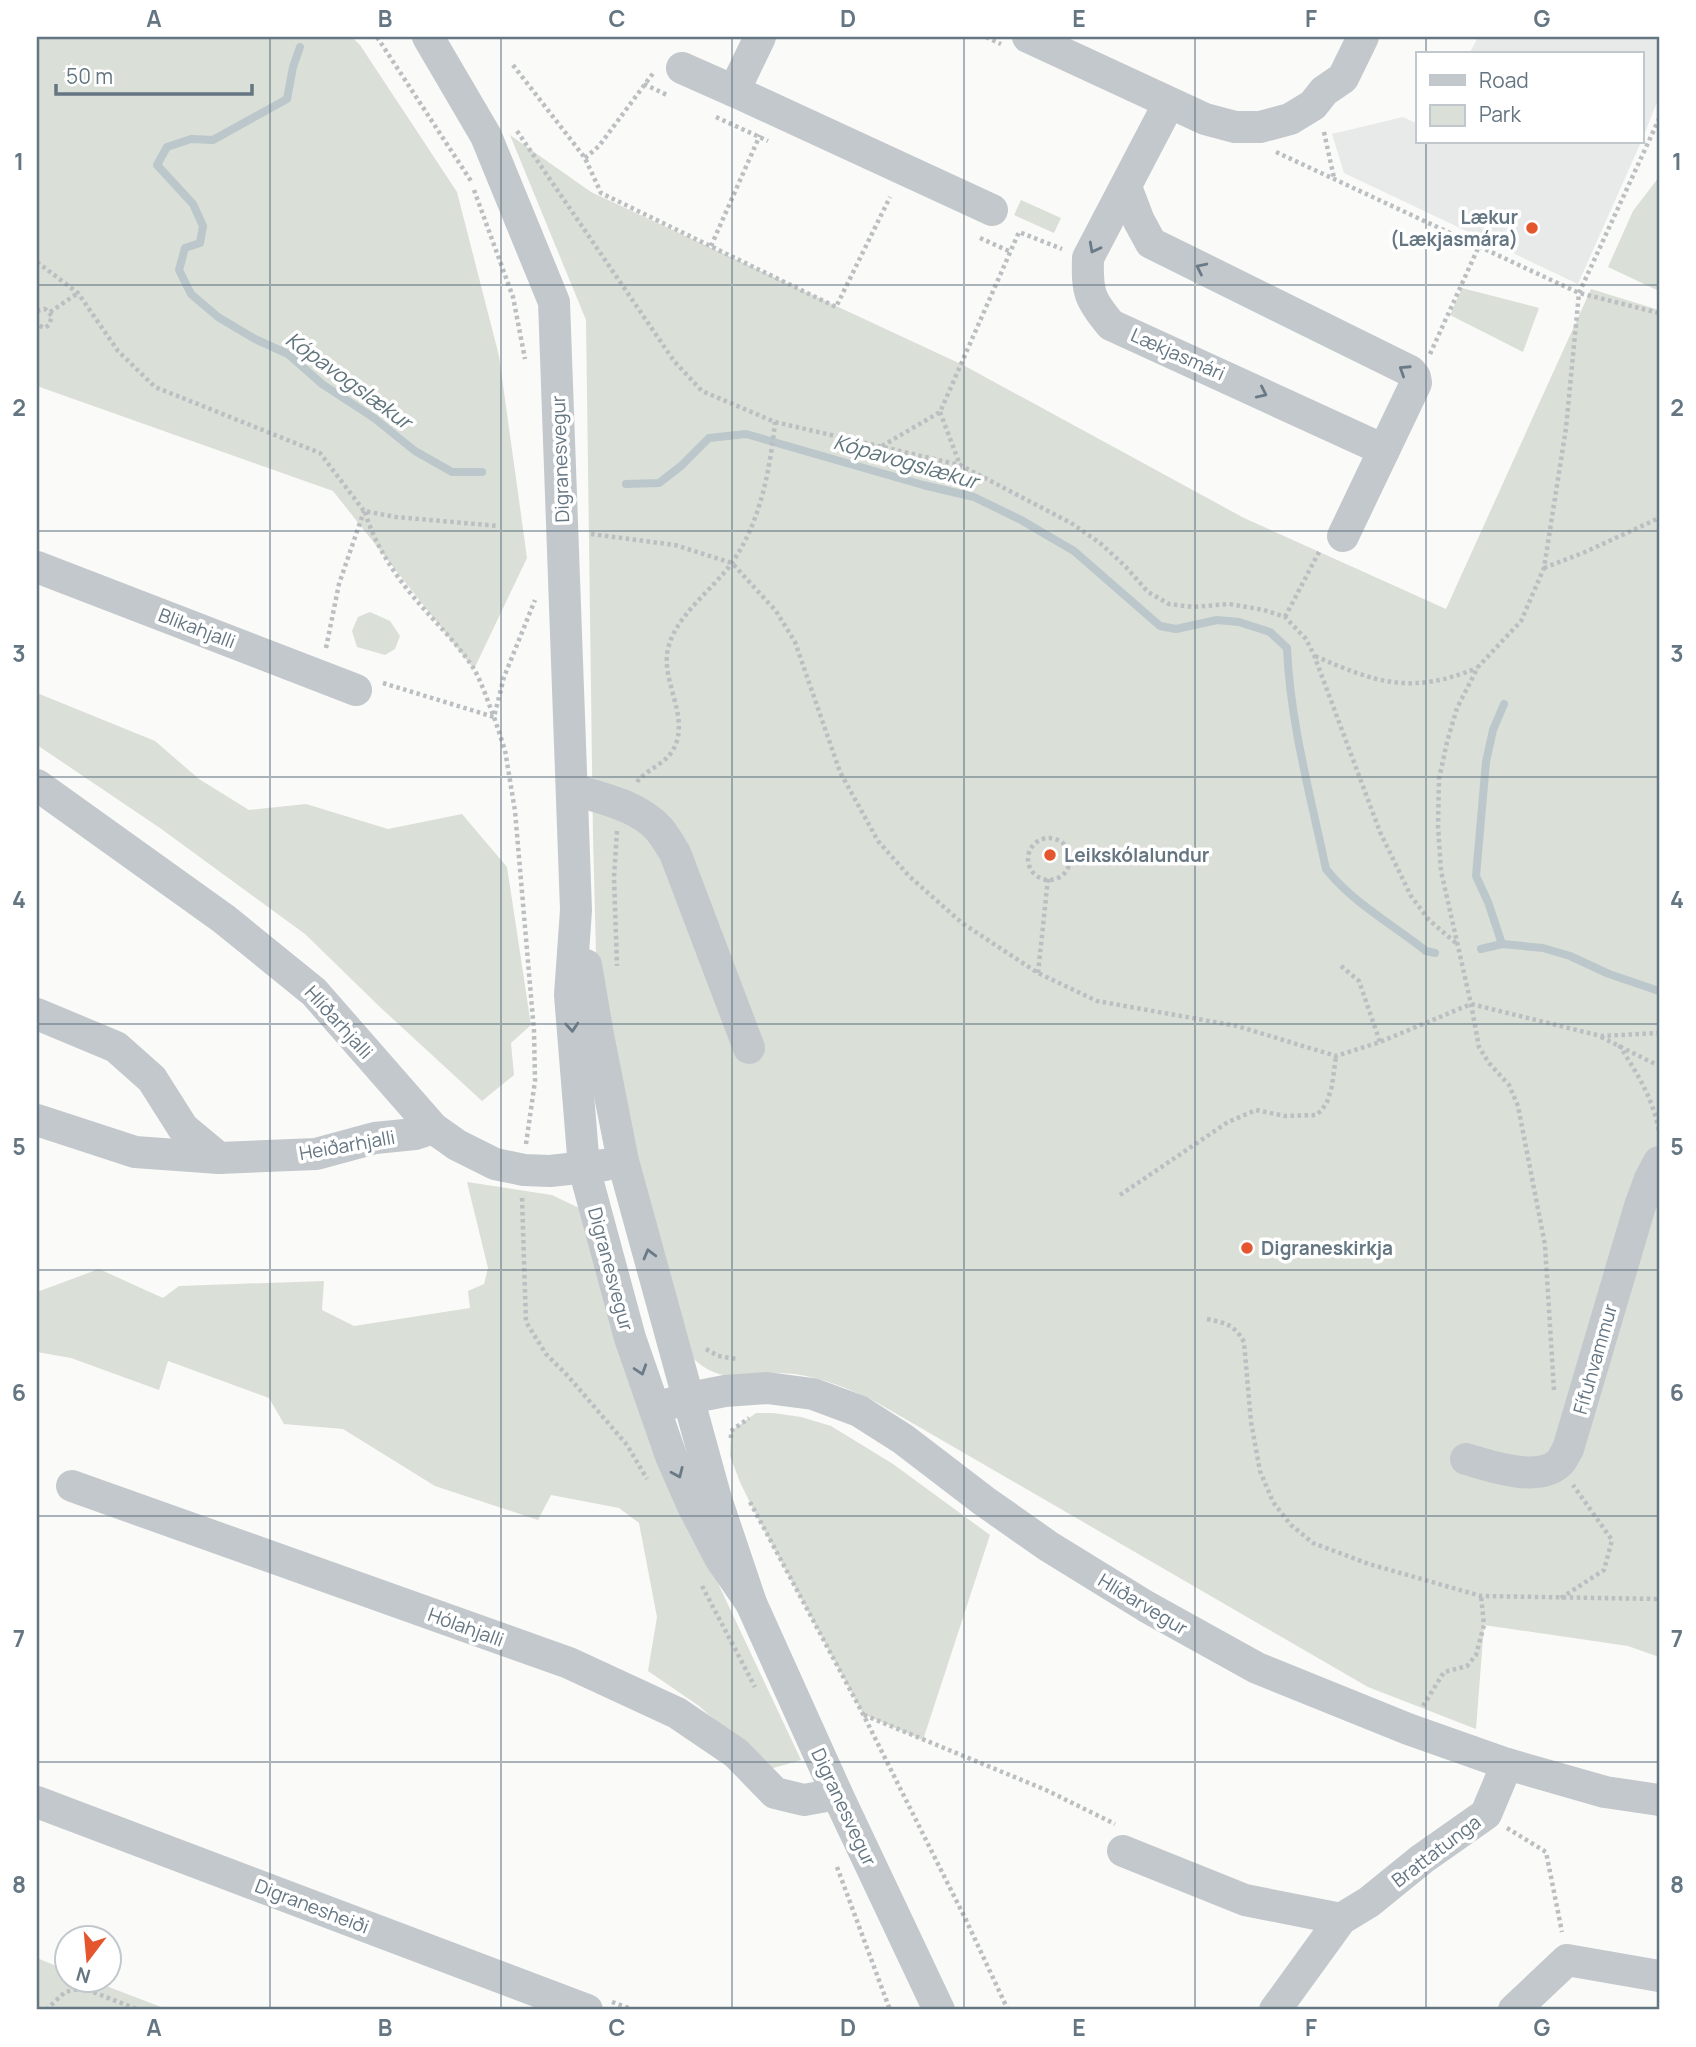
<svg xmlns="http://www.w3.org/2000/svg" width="1696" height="2047" font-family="Manrope,sans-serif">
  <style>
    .built { fill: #e8e9e9 }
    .green { fill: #dadfd7 }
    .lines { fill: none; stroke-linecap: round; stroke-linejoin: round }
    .stream { stroke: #bbc7cb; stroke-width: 8 }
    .path { stroke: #bbbfc2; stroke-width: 4.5; stroke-dasharray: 3.5 3.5; stroke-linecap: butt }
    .minor { stroke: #c3c8cc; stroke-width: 32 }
    .oneway { stroke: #6a7a87 }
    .grid { fill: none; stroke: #657683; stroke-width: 2; stroke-opacity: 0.55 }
    .poi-dot { fill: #e4572e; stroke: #fff; stroke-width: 2.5 }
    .labels { text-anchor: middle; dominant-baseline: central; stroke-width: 7; stroke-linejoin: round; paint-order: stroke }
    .poi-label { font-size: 19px; font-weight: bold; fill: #657683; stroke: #fff; text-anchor: start }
    .street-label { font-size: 19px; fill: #657683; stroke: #fff }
    .water-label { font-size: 21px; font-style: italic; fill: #60757c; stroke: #fff }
    .neatline { fill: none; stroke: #657683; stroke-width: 2.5 }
    .grid-label { font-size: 23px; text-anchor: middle; font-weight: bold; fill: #657683 }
  </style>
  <rect width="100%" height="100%" fill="#fafaf8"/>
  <g class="built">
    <path d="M1478,37H1659V97L1642,140V54H1469Z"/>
    <path d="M1403,117L1418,124V142H1641L1578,284L1344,173L1332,134Z"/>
  </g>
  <g class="green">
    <path d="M37,37H352L360,45L457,192L499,356L527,558L474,669L333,491L37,386Z"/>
    <path d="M510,135L591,192L963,365L1244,518L1446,609L1591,289L1659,310V1657L1628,1646L1484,1625L1476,1729L1368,1687L876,1402C850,1389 824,1378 794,1374C768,1370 732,1383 709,1370C701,1366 694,1359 687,1353L625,1115L603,1013L596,954L593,836L586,320Z"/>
    <path d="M1659,177V291L1608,267L1633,211Z"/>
    <path d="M1021,200L1061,218L1054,233L1014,215Z"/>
    <path d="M1462,288L1539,308L1523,352L1450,315Z"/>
    <path d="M370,612L390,621L400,636L395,649L385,655L357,647L352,631L358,617Z"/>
    <path d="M37,693L155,741L199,779L249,810L306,804L388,829L462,814L507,867L531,1025L511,1043L514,1075L482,1101L381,1008L305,934L160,828L37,745Z"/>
    <path d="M467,1182L552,1195L581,1209L708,1562L801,1760L770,1769L699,1706L648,1671L657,1617L639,1523L619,1508L551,1495L538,1520L435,1486L343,1429L284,1424L269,1398L168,1361L159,1390L71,1358L37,1352V1292L99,1269L163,1298L179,1286L324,1281L322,1310L354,1326L470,1308L468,1291L484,1284L488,1268Z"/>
    <path d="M756,1413H773L801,1417L831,1426L893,1464L990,1535L923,1740L863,1714L754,1511L740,1482L730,1456L731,1431Z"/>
    <path d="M37,1958L66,1970V1980L93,1981L169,2010H37Z"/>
  </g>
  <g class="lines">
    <g class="stream">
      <path d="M300,47L293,67L287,99L213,140L191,139L167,147L157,165L193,204L203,226L200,243L185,248L179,270L191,294L218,317L255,339L288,354L322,384L374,418L415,451L452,472H482"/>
      <path d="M626,484L659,483L681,466L709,438L746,434L923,485L974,497L1021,520L1074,551L1160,626L1176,629L1217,620L1239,622L1270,632L1287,648C1290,722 1311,798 1326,869C1353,903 1392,924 1426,951L1435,953"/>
      <path d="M1502,944L1488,902L1476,876L1486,762L1493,730L1504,704"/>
      <path d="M1481,949L1502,944L1543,948L1570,956L1609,974L1659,991"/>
    </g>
    <g class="path">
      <path d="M377,37L471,181"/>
      <path d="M986,37L1001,44"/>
      <path d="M513,65L585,158L601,193L836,307L890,197"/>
      <path d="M644,84L669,96"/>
      <path d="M716,117L768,141"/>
      <path d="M517,131L674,361L702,391L775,422L960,465L1071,523L1100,543L1125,566L1148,592L1169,604L1193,607L1229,604L1264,610L1285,617L1306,639L1314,655L1380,832L1411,896L1429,920L1457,944"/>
      <path d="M1324,132L1334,178"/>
      <path d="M1276,152L1579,293L1659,313"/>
      <path d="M585,158L599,146L654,72"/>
      <path d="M474,190L513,297L525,359"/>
      <path d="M980,238L1011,252"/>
      <path d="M711,246L760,135"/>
      <path d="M37,262L78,293L118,351L155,387L320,453L364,511L396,517L498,526"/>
      <path d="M37,311L45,309L52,316L49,325L45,328L37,325"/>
      <path d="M50,312L78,293"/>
      <path d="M1430,354L1479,246"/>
      <path d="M940,412L960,465"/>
      <path d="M882,446L940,412L1019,232L1062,249"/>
      <path d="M365,512C375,545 394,574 416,600C435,622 456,642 472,666C481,680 487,699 493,715"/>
      <path d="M591,534L675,545L732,563L776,611L795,642L840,772L878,841L909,876L962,923L1038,973L1097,1001L1237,1026L1336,1056L1380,1042L1471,1004L1601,1036L1659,1033"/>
      <path d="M1544,568L1585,552L1657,519"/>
      <path d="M1285,617L1320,550"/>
      <path d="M326,648L339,584L364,511"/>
      <path d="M1315,656C1377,683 1411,695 1477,668"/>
      <path d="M383,683L494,717"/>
      <path d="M637,782C647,769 665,764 673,750C692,717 658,679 669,645C678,614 712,590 731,564C760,524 770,470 775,422"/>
      <path d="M617,831L614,877L617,966"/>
      <circle cx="1049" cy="859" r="21"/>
      <path d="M1341,966L1359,981L1380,1042"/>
      <path d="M1038,973L1048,879"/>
      <path d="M1601,1037L1659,1066"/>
      <path d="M1619,1045C1637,1073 1654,1100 1659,1132"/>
      <path d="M526,1144L535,1081L534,1031L515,811L505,750L494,717L504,677L535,600"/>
      <path d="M1120,1195L1228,1122L1256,1110L1285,1116L1316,1115L1322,1110L1327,1102L1332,1086L1336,1056"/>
      <path d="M522,1198L526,1322L546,1354L568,1376L627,1445L647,1479"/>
      <path d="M1207,1319C1225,1323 1234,1324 1244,1342L1251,1422L1260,1471L1273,1502L1291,1525L1313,1543L1369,1564L1481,1596L1659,1599"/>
      <path d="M706,1349L718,1356L737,1359"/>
      <path d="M1554,1390L1545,1245L1518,1106L1509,1085L1489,1063L1479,1047L1471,1004L1441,871L1438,826L1439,779L1447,742L1457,708L1478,667L1521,621L1544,568L1566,428L1579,293L1659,119"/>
      <path d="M731,1438V1431L749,1418"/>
      <path d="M750,1502L863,1714L966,1920L1008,2010"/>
      <path d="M702,1586L755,1687"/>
      <path d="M1561,1598L1604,1570L1612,1540L1573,1485"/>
      <path d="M1423,1706L1444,1672L1467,1666L1476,1655L1484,1625L1481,1596"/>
      <path d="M864,1715L1046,1790L1115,1824"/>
      <path d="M1507,1828L1546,1852L1562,1932"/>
      <path d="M837,1867L890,2010"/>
      <path d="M612,2002L634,2010"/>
      <path d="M46,2010L65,1992L83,1988L139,2010"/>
    </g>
    <g class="minor">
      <path d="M428,37L486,136L554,302L576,910L570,995L584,1168L630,1338L671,1456L693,1506L720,1558L751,1603"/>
      <path d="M760,37L734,91L992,210"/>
      <path d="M1028,37L1205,119L1235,127H1260L1290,119L1313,105L1324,91L1343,78L1363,37"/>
      <path d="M682,68L734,91"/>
      <path d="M1169,103L1088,258C1087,292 1089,299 1111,325L1384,450"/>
      <path d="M1126,187L1139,221L1151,243L1410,371L1415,377L1416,383L1343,536"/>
      <path d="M37,567L356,690"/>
      <path d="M37,785L224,919L314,992L433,1128L457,1145L495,1164L524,1170L550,1171L605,1165"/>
      <path d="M572,789C602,799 637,805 659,829C665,836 670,845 675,853L749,1048"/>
      <path d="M586,965L598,1035L623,1161L716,1499L751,1603L837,1794L939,2010"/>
      <path d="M37,1014L116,1047L152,1079L183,1128L219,1158"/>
      <path d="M37,1120L135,1152L219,1158L316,1154L375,1138L415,1134L433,1128"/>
      <path d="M669,1404L689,1398L725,1391L767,1388L813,1394L859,1411L903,1439L984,1501L1048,1546L1147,1607L1257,1668L1408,1729L1507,1764L1605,1792L1659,1800"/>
      <path d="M1466,1459C1490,1466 1538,1483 1559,1463C1563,1460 1565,1453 1568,1449L1640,1206L1650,1179L1659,1162"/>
      <path d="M72,1486L569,1663L677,1713L736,1753L775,1793L804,1800L837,1794"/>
      <path d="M37,1802L587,2010"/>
      <path d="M1123,1851L1245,1900L1341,1919"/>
      <path d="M1275,2010L1341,1919L1369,1902L1422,1859L1486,1814L1507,1764"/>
      <path d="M1514,2010L1567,1960L1659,1976"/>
    </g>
  </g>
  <defs><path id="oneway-chevron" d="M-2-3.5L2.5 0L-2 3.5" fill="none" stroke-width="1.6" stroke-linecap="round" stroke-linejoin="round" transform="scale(1.75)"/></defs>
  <g class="oneway">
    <use href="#oneway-chevron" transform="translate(1094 248) rotate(118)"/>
    <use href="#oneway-chevron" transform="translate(1201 268) rotate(-154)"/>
    <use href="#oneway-chevron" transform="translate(1404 370) rotate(-147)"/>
    <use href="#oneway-chevron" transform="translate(1262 393) rotate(25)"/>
    <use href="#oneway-chevron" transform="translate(572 1027) rotate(86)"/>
    <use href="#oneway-chevron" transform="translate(649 1254) rotate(-105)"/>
    <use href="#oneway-chevron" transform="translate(641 1370) rotate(72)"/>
    <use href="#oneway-chevron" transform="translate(678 1473) rotate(66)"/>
  </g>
  <path class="grid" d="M270,37V2010M501,37V2010M732,37V2010M964,37V2010M1195,37V2010M1426,37V54M1426,142V2010M37,285H1659M37,531H1659M37,777H1659M37,1024H1659M37,1270H1659M37,1516H1659M37,1762H1659"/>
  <g class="poi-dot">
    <circle cx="1532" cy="228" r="7"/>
    <circle cx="1050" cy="855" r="7"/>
    <circle cx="1247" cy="1248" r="7"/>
  </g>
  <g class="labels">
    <g class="poi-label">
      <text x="1518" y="217" text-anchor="end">Lækur<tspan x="1518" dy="22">(Lækjasmára)</tspan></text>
      <text x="1064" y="855">Leikskólalundur</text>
      <text x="1261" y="1248">Digraneskirkja</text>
    </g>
    <g class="street-label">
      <text transform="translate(1178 354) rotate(24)">Lækjasmári</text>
      <text transform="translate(560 459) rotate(-92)">Digranesvegur</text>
      <text transform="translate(197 628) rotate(21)">Blikahjalli</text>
      <text transform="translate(339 1022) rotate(48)">Hlíðarhjalli</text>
      <text transform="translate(347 1145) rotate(-10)">Heiðarhjalli</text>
      <text transform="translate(611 1269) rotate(75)">Digranesvegur</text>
      <text transform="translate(1595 1359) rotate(-74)">Fífuhvammur</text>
      <text transform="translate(1143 1604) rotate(31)">Hlíðarvegur</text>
      <text transform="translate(466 1627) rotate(20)">Hólahjalli</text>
      <text transform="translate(844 1807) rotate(65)">Digranesvegur</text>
      <text transform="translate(1436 1851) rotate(-37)">Brattatunga</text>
      <text transform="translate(312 1906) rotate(21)">Digranesheiði</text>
    </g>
    <g class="water-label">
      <text transform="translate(349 380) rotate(36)">Kópavogslækur</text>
      <text transform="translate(906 461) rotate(16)">Kópavogslækur</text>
    </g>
  </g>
  <rect width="1696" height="2047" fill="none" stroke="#ffffff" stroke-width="77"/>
  <rect x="1416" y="52" width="228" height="91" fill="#ffffff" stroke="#c1c8cd" stroke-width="2"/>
  <rect x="1430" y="75" width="35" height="10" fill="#c3c8cc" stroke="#c1c8cd" stroke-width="2"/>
  <text x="1479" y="88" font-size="21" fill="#657683">Road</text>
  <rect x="1430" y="105" width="35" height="21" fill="#dadfd7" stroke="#c1c8cd" stroke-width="2"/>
  <text x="1479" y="122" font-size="21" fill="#657683">Park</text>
  <g transform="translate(88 1959) rotate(196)"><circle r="33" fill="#ffffff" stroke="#c1c8cd" stroke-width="2"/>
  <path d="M0-5L12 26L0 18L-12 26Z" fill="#e4572e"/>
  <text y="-10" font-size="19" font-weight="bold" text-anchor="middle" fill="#657683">N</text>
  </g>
  <path d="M56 84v10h196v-10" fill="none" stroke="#657683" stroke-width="3.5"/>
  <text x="66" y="84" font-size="21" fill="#657683" stroke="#ffffff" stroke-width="5" paint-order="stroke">50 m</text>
  <rect x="38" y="38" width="1620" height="1970" class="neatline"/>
  <g class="grid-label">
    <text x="154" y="27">A</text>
    <text x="385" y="27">B</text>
    <text x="617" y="27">C</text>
    <text x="848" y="27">D</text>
    <text x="1079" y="27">E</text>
    <text x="1311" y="27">F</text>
    <text x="1542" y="27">G</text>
    <text x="19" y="170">1</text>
    <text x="1677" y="170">1</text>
    <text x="19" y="416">2</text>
    <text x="1677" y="416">2</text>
    <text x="19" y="662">3</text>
    <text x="1677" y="662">3</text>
    <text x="19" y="908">4</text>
    <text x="1677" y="908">4</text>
    <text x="19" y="1155">5</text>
    <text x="1677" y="1155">5</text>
    <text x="19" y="1401">6</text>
    <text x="1677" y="1401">6</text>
    <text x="19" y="1647">7</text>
    <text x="1677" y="1647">7</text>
    <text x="19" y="1893">8</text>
    <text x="1677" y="1893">8</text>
    <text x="154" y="2036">A</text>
    <text x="385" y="2036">B</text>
    <text x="617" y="2036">C</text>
    <text x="848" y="2036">D</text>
    <text x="1079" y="2036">E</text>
    <text x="1311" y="2036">F</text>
    <text x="1542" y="2036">G</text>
  </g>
</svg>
